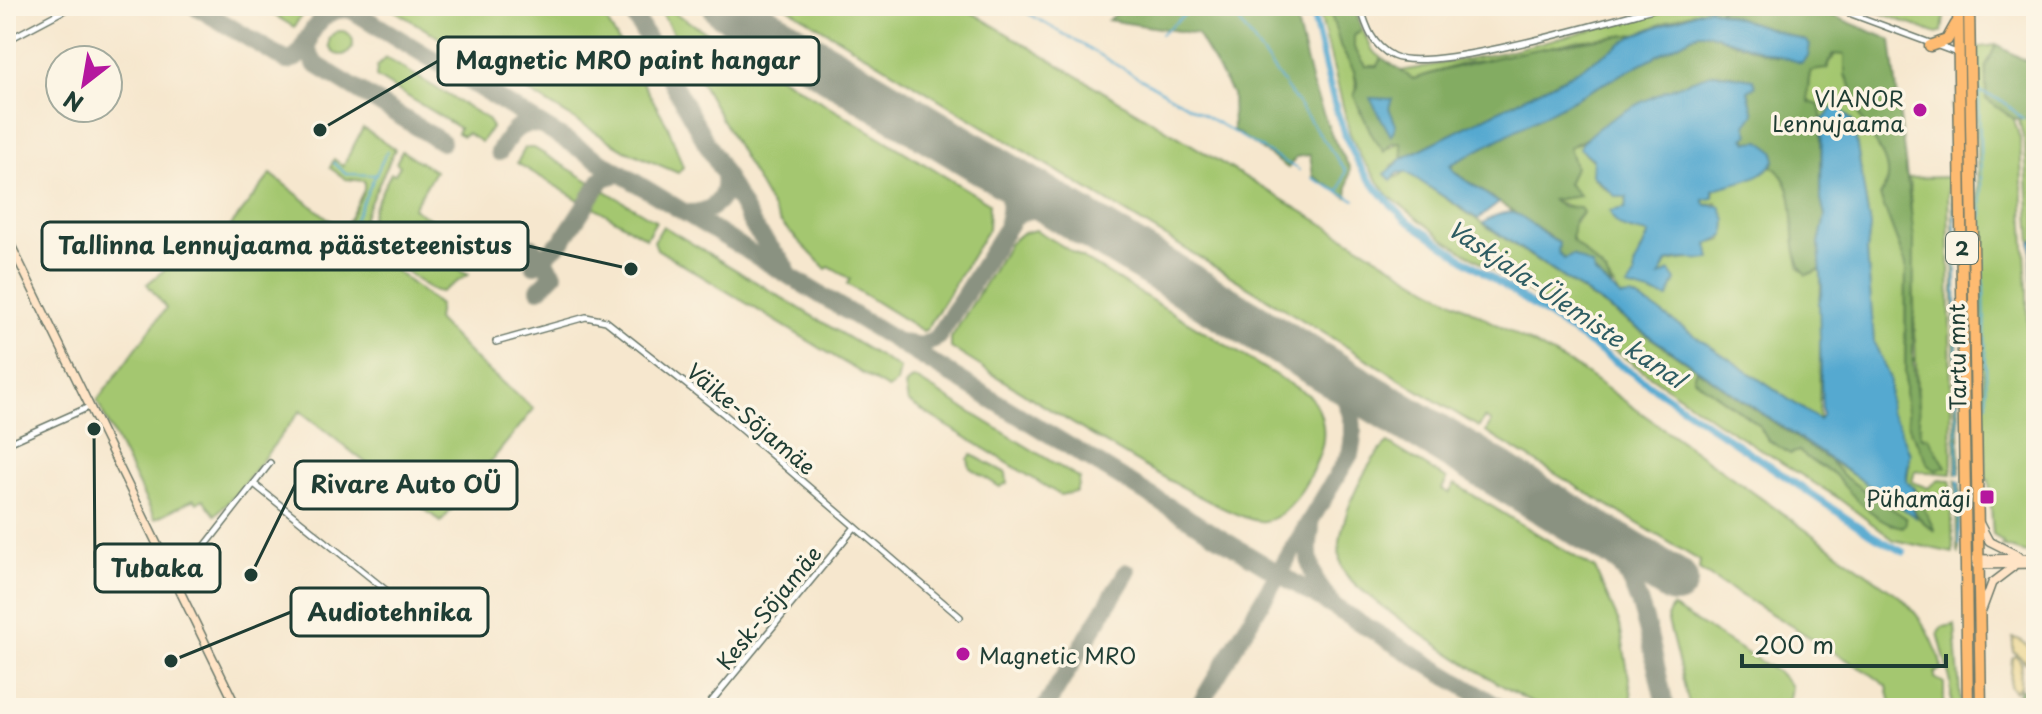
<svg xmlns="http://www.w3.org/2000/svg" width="2042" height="714" font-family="'Playpen Sans',sans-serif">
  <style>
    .green { fill: #a4c770; stroke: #628252; stroke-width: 2 }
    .forest { fill: #83ac62; stroke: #51744b; stroke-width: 2 }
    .sand { fill: #eeda9e; stroke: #868c69; stroke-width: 2 }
    .water { fill: #54a9d0; stroke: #3a7382; stroke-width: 2 }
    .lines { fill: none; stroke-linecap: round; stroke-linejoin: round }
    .stream { stroke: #54a9d0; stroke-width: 2 }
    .canal { stroke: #54a9d0; stroke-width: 7 }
    .taxiway { stroke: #8a9281; stroke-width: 18 }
    .runway { stroke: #8a9281; stroke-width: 46 }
    .street-casing { stroke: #6a786a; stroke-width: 8 }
    .secondary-casing { stroke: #6a786a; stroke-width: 10 }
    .highway-casing { stroke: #6a786a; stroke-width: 13 }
    .street { stroke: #fff; stroke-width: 5 }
    .secondary { stroke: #ffe4c6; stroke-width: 7 }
    .highway { stroke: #febb71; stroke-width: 10 }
    .poi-dot { fill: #b5179e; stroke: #fcf5e5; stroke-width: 3 }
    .labels { text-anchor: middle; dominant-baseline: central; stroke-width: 7; stroke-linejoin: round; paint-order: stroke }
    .shield { fill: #fcf5e5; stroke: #617469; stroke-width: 2 }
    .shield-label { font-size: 20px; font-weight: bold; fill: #1f3d34 }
    .poi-label { font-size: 22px; fill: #1f3d34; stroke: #fcf5e5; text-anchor: end }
    .street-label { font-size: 22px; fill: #1f3d34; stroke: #fcf5e5 }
    .water-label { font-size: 24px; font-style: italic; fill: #2f5d63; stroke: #fcf5e5 }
    .leader { fill: none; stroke: #1f3d34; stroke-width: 3 }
    .callout-dot { fill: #1f3d34; stroke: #fcf5e5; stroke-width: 3 }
    .callout { fill: #fcf5e5; stroke: #1f3d34; stroke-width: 3 }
    .callout-label { font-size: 24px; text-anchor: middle; font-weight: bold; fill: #1f3d34 }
  </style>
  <rect width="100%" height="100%" fill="#fcf5e5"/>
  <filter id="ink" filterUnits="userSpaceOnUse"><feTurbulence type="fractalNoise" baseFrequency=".0125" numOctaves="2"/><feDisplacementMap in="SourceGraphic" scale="16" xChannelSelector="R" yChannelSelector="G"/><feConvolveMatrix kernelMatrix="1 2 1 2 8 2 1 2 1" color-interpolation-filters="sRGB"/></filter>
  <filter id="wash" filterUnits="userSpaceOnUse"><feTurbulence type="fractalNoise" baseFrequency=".006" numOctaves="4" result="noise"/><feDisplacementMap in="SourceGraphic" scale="32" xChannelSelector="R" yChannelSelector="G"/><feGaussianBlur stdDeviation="1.8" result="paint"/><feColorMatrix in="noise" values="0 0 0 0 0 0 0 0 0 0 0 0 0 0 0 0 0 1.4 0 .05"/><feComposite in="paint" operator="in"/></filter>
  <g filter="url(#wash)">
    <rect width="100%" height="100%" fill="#f6e7ce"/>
    <g class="green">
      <path d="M259,6H300L302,14L294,27Z"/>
      <path d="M387,6H598L668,126L683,167L678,173L625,150Z"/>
      <path d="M663,6L989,203L988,229L927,329L923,331L847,284L850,279L829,267L826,269L780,222L661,12Z"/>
      <path d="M785,6H961L1431,289L1581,370L1903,599C1923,620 1935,640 1942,668L1935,673V678L1944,683V708H1892L1887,686L1872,675L1699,570L1700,561L1486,432L1491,422L1484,418L1479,427Z"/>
      <path d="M1318,6H1329L1341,48L1354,71L1360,112L1389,148L1401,142L1403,158L1392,166L1395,178L1406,172L1414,177L1696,369L1693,378L1759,425L1767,439L1790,454L1799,451C1809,462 1832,471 1835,475C1850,494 1870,512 1892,525L1905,518L1843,476L1830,461L1905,507L1933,530L1914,489L1907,483L1910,454L1889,411L1890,379L1874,342L1867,251L1870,227L1853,122L1832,109L1822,121L1821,115L1807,97L1810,71L1829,64L1837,51L1846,55L1845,75C1854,86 1853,97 1857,110C1868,139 1902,163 1880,196L1906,265L1905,395L1909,427L1919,447L1942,465L1921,437L1920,429C1912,345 1916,262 1909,178L1948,177L1952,474L1915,471L1912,482L1928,488L1939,480L1951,481L1953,553L1894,540L1838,498L1717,422L1541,300L1444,239L1389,196L1361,157L1350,134Z"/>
      <path d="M1684,6H1725L1718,11L1709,8L1681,16L1637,34L1575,41L1496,60L1468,62L1413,79L1401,71L1500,53Z"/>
      <path d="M1861,6H1923L1940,13L1945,10L1942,32L1937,34Z"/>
      <path d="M1362,29L1373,51L1382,58L1378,66H1366L1354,48V36Z"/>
      <circle cx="341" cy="43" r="12"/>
      <path d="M1996,45L1986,67V99L2014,119L2020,139L2027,291L2030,554L2002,546L2003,543L1993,534L1989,480H1986L1974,48Z"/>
      <path d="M386,58L486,118L492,127L481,142L467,133L463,136L457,133L459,128L376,77L377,67Z"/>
      <path d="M1952,104L1960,473L1956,474Z"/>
      <path d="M2025,117L2036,127V240L2031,242L2025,144L2019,121Z"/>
      <path d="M363,128L395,149L363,218L367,239L347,224L364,190V181L346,179L330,168L334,159L343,166Z"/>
      <path d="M1583,141L1579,148L1596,164L1592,175C1601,189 1611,193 1627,196L1625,208L1610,211C1617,231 1631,230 1649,234L1634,267L1635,277L1628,287L1641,288L1654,295L1668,272L1659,276L1667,262L1698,258L1708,244L1723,240L1717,203L1706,205L1703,200L1713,198L1714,188C1734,182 1754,178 1772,166C1799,186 1795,237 1799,267L1807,275L1821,269L1819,420L1651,306L1636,298L1621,297L1602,269L1574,244L1571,228L1583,212L1552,200L1578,195L1568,184L1575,167L1569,147Z"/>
      <path d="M525,148H534L591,182L581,201L517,163Z"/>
      <path d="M402,151L435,171L413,208L435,222L431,230L461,272L469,274L441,292C426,290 415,278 403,269C356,232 366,222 391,173L395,174L400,166L396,163Z"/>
      <path d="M271,174L439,305L437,320L479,363L534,409L441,522L300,411L237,493L215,515L203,499L197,503L194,499L155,519L97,401L166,308L147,284L188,251L202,263Z"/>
      <path d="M604,190L656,221L646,238L591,205Z"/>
      <path d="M663,226L900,369L897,383L888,389L657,249L654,241Z"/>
      <path d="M1036,230L1310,396C1325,414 1327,437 1318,458C1309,480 1290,517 1264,521C1229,527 996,375 951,348V338L1010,243L1022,233Z"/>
      <path d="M916,379L1080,479L1076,492L1060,495L908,402L905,386L910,380Z"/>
      <path d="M1388,443L1447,479L1442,489L1449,493L1455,484L1595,569L1620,625L1634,708C1611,708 1563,714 1543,707C1512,696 1356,596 1343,570C1328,541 1363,462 1388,443Z"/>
      <path d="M972,455L1006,473L1007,483L1000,487L970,468L968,459Z"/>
      <path d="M1956,480L1960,483L1959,553L1957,550Z"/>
      <path d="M1672,607L1779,673L1791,686L1789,700L1757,708H1690L1667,617Z"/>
      <path d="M1971,623H1975L1977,708H1973Z"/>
      <path d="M1955,625L1961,708H1951V683L1938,633L1942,627Z"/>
    </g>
    <g class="forest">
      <path d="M1126,6H1293L1312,84L1332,136L1350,168L1347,197L1313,176L1310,155L1296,157L1288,168L1233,130L1232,94L1197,34L1108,20Z"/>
      <path d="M1329,6H1354L1362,29L1354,36V48L1366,66H1378L1382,58L1413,79C1486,57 1561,43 1637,34L1570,75L1403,158L1401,142L1392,143L1384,152L1372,135L1354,96L1358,86L1354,71L1341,48Z"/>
      <path d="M1725,6H1810L1891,40L1914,239L1913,360L1920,428L1921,437H1928L1946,467L1936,470L1929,466L1909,427L1905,395L1906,265L1880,196C1902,164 1868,139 1857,110C1853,97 1854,86 1845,75V55L1833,54L1827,69L1811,71C1808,77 1807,96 1809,102L1819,105L1821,115V200L1825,216L1819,244L1821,269L1806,275C1782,246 1807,191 1772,166L1775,160L1744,137L1751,101L1744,77L1715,73L1569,147L1575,167L1568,184L1580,196L1552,200L1562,207L1580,208L1583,212L1574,220L1572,240L1606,273L1612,288L1595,273L1592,266L1564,259L1558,252L1559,243L1450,169L1455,162L1699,33H1707L1777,57L1806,41L1718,11Z"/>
      <path d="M1996,45L2036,66V127L2025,118L2014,119L1986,99V67Z"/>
      <path d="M1696,369L1830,461L1843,476L1906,518V523L1903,527C1876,523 1850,494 1835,475C1831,470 1810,463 1799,451L1790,454L1767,439L1759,425L1693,378Z"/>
      <path d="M1914,489L1935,531C1918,519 1908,510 1914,489Z"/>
      <path d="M2020,688L2036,699V708H2014Z"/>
    </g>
    <g class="sand">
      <path d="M2013,638C2027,640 2034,652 2033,665L2028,664L2013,651Z"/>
      <path d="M2016,655L2021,663L2020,686L2015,691L2010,686L2012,658Z"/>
    </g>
    <g class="water">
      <path d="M1708,8L1806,41L1810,45L1808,56L1801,63L1707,33H1699L1450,165L1455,173L1499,203L1478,219L1406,172L1398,173L1391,180L1385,174L1403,158L1570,75L1637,34Z"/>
      <path d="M1715,73L1753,79L1756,86L1748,91L1754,114L1746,125L1749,134L1744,138L1748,142L1760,141L1775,152V160C1764,181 1731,182 1713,190V198L1703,200L1706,205L1720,206L1726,220L1725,236L1708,244L1711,259C1697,261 1683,256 1667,262L1660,276L1670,271L1676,280L1668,298L1627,287L1635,277L1634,267L1649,234C1632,230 1616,231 1610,211L1625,208L1627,197H1616L1592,175L1593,159L1579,148C1594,119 1683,81 1715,73Z"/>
      <path d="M1370,98L1392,99L1389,108L1396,125L1391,136Z"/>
      <path d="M1839,107L1853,122L1870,227L1867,251L1874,342L1890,379L1889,411L1898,424L1910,454L1906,480L1914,489L1911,504L1915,517L1483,223C1521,196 1525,228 1559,243L1558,252L1564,259L1573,255L1592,266L1595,274L1621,297L1631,296L1651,306L1819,420L1822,416L1819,303L1822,290L1819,244L1825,216L1821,200L1822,121L1832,109Z"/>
      <path d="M2036,240V547L2031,242Z"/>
    </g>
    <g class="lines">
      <g class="stream">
        <path d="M1015,6L1299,170"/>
        <path d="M1228,6L1346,171L1339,193"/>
        <path d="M1161,34L1196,6"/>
        <path d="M1978,70L1987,404"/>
        <path d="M1980,92L2003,101L2023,119"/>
        <path d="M1954,130L1958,474"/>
        <path d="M334,163L346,174L376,175"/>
        <path d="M1312,178L1355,200"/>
        <path d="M351,227L387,151"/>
        <path d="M1958,481L1959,545"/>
      </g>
      <path class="canal" d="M1311,6C1325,61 1333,124 1364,172C1376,189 1391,204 1405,219L1870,534L1903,552"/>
      <g class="taxiway">
        <path d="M195,6L287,61L296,58C311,36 320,4 352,10"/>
        <path d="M345,6L1500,708"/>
        <path d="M629,6L755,229L786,267"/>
        <path d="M309,39L307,50L315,64L442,142"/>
        <path d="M499,152C510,134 518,119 542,126"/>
        <path d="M995,170C1011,185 1012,203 1007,224"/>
        <path d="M685,213C710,214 728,202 724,175"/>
        <path d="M532,247L554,274L539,289"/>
        <path d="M534,265L562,241L603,178L620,173"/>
        <path d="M901,343L922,346L938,337L1013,218C1031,206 1044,206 1065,212"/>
        <path d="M1311,528C1305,556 1310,580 1330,600"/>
        <path d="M1595,533C1647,584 1648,641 1666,708"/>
        <path d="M1045,708L1127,572"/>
        <path d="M1198,708L1350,454C1359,419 1346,390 1320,367"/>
      </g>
      <path class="runway" d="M726,6L1675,581"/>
    </g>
  </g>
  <g filter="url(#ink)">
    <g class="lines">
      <g class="street-casing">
        <g id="street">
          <path d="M1360,6C1366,26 1372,46 1393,56C1432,74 1614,19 1664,6"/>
          <path d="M1830,6L1957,53"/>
          <path d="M1930,6L1935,9"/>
          <path d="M6,41L72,6"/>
          <path d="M496,342L586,317L606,321L724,414L960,617"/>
          <path d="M6,444L89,407"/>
          <path d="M254,484L392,595"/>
          <path d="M169,570L194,560"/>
          <path d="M180,588L195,559L270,463"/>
          <path d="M706,708L855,527"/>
        </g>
      </g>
      <g class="secondary-casing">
        <g id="secondary">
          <path d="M6,235L237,708"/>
          <path d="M1979,522L1989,541L2019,556"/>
          <path d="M1976,559L2036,558"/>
          <path d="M1976,565L2036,564"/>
          <path d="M1982,610L1992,583L2013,567"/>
        </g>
      </g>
      <g class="highway-casing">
        <g id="highway">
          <path d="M1958,6L1968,708"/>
          <path d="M1969,6L1981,708"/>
          <path d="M1930,46L1947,40L1956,24"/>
        </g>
      </g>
      <use href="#street" class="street"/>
      <use href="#secondary" class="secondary"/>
      <use href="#highway" class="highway"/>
    </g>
  </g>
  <g class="poi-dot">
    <circle cx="1920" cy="110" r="8"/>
    <rect x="1979" y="489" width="16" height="16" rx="4"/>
    <circle cx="963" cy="654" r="8"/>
  </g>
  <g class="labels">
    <rect class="shield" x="1946" y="232" width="32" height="32" rx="6"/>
    <g class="shield-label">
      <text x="1962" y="248">2</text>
    </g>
    <g class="poi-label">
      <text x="1904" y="97">VIANOR<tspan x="1904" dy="25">Lennujaama</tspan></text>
      <text x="1971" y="497">Pühamägi</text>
      <text x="979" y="654" text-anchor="start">Magnetic MRO</text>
    </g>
    <g class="street-label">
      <text transform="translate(1956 357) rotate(-91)">Tartu mnt</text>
      <text transform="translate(752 418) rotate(40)">Väike-Sõjamäe</text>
      <text transform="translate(768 607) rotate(-51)">Kesk-Sõjamäe</text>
    </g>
    <g class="water-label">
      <text transform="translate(1567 303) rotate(34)">Vaskjala-Ülemiste kanal</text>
    </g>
  </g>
  <path class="leader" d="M320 130L438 61M631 269L528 246M251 575L295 485M94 429L95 568M171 661L291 612"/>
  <g class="callout-dot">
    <circle cx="320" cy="130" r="8"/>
    <circle cx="631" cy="269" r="8"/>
    <circle cx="251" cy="575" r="8"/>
    <circle cx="94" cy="429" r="8"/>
    <circle cx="171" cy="661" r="8"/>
  </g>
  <g class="callout">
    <rect x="438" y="37" width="381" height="48" rx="8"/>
    <rect x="42" y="222" width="486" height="48" rx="8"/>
    <rect x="295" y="461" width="222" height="48" rx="8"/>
    <rect x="95" y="544" width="125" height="48" rx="8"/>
    <rect x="291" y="588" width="197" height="48" rx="8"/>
  </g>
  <g class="callout-label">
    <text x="628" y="69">Magnetic MRO paint hangar</text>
    <text x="285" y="254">Tallinna Lennujaama päästeteenistus</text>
    <text x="406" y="493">Rivare Auto OÜ</text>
    <text x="157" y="577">Tubaka</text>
    <text x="390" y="621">Audiotehnika</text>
  </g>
  <rect width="2042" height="714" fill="none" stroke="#fcf5e5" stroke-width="32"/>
  <g transform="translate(84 84) rotate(211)"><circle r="38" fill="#fcf5e5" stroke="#a4ab9e" stroke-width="2"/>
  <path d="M0-6L14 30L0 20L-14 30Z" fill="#b5179e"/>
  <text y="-12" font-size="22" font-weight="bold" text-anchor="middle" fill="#1f3d34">N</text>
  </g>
  <path d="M1742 654v12h204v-12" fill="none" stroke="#1f3d34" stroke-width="4"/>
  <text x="1754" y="654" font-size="24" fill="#1f3d34" stroke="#fcf5e5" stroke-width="6" paint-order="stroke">200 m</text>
</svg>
